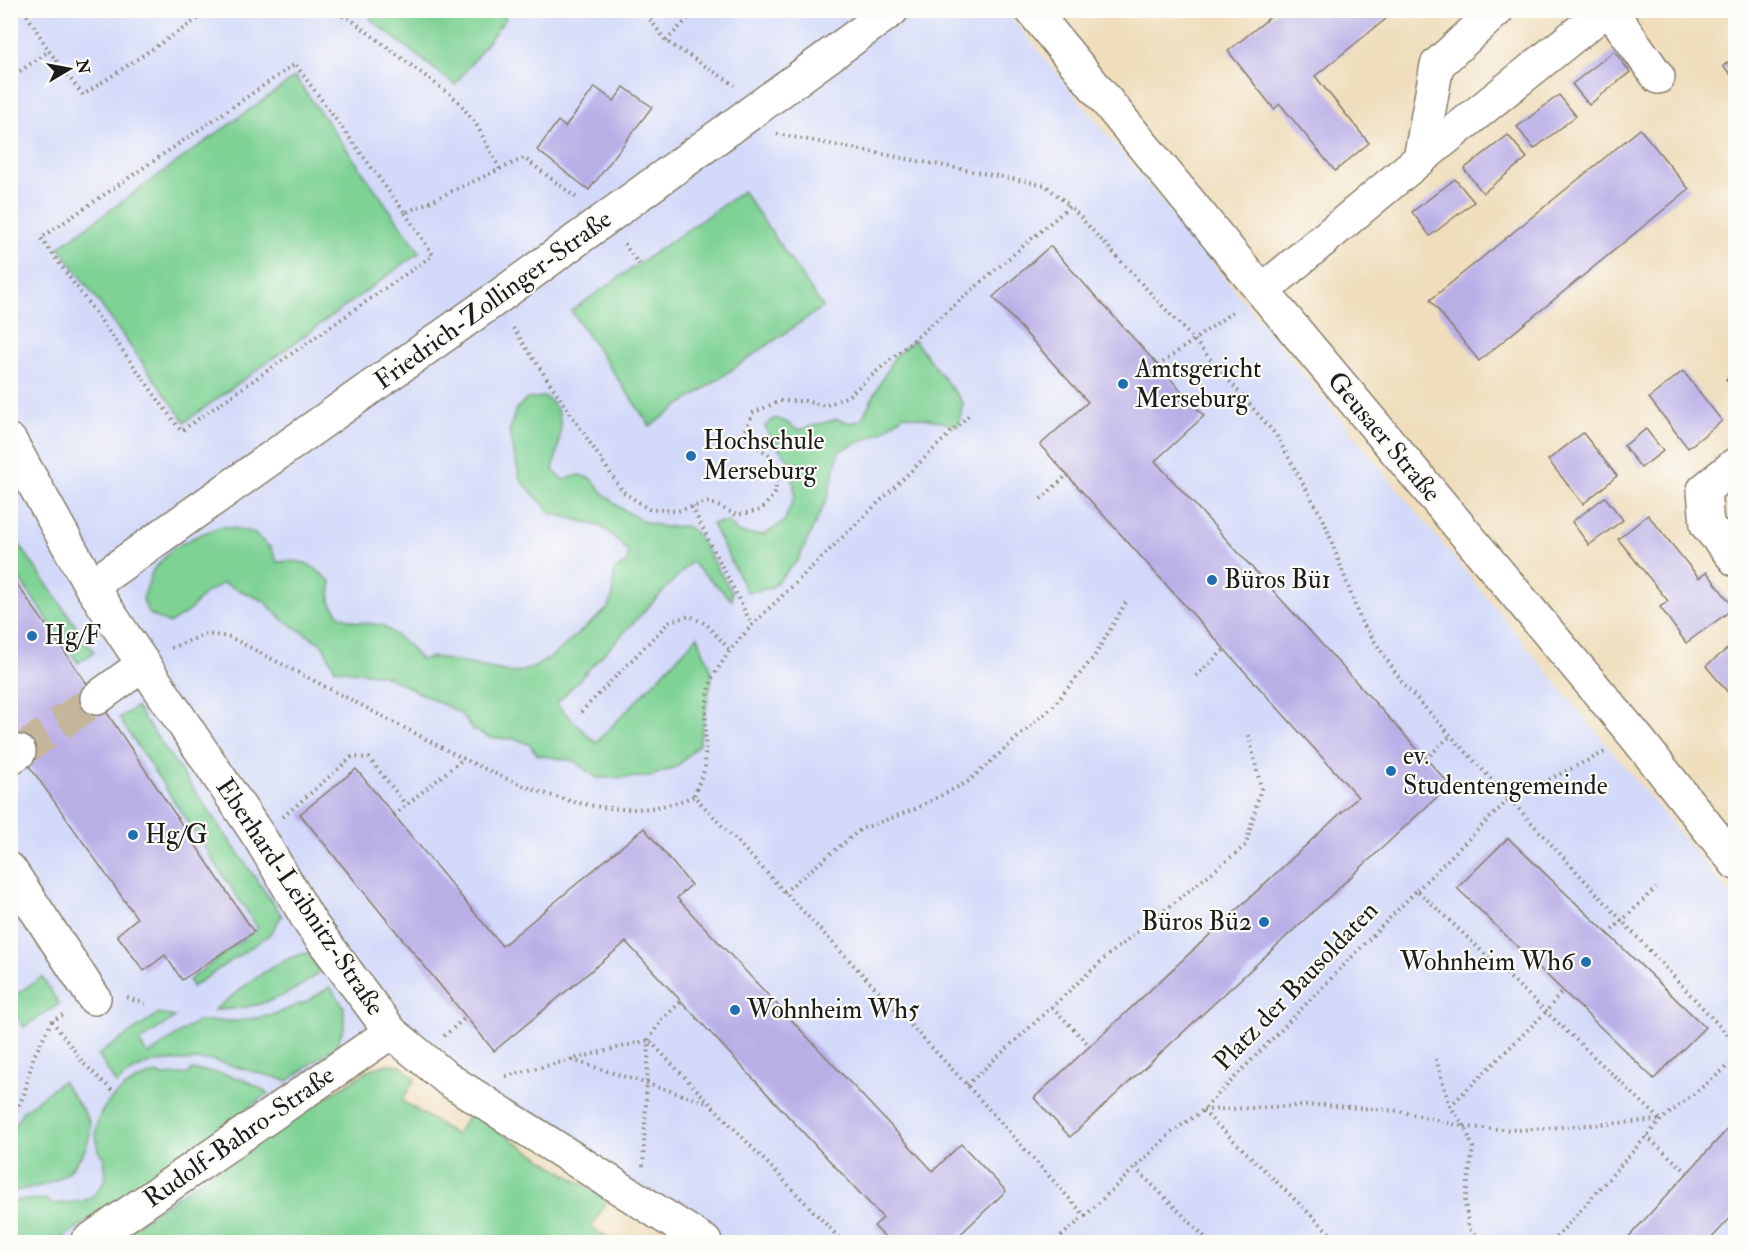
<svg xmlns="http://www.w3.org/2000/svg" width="1746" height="1253" font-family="'IM FELL Double Pica',serif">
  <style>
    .built { fill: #d2d9f9 }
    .green { fill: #7ed294; stroke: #4d7758; stroke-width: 1.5 }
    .building { fill: #b9afe7 }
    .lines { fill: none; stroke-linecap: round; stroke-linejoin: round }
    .minor-tunnel { stroke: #c5b69b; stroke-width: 33; stroke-dasharray: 33 16; stroke-linecap: butt }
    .minor-casing { stroke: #867c6c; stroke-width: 36 }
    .path { stroke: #867c6c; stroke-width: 4; stroke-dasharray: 1.5 4.5; stroke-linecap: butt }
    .minor { stroke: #fff; stroke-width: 33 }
    .poi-dot { fill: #1f6fb2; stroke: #fdfcf7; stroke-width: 2 }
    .labels { text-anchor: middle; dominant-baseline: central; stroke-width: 4.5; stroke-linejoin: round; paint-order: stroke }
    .street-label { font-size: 26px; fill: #1c1c1c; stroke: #fdfcf7 }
    .poi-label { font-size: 26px; fill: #1c1c1c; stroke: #fdfcf7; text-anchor: start }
  </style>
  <rect width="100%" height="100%" fill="#fdfcf7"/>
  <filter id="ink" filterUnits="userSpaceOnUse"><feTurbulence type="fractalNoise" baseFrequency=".0167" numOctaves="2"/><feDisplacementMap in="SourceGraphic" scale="12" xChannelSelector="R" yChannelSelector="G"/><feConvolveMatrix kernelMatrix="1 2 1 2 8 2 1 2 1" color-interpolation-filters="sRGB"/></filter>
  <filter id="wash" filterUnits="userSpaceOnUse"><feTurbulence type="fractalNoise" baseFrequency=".008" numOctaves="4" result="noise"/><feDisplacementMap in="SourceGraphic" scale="24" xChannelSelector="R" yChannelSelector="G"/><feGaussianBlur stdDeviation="1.35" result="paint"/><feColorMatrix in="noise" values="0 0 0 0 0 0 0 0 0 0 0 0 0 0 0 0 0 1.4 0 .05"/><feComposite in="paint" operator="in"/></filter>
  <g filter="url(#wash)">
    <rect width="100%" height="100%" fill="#efddbb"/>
    <path class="built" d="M10,11H1006L1735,901V1242H722L457,1094L388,1048L112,1242H11Z"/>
    <g class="green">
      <path d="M376,11H496L506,18L455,85L370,19Z"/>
      <path d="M295,77L420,252L185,422L59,247Z"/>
      <path d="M743,191L823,307L650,426L571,311Z"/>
      <path d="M914,340L963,403L958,426L934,420L904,415L882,432L839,451L828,496L798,560L771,588L747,592L712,524L727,521L739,533L764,535L784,522L795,495L790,461L770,438L765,426L775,418L786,422L798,430L837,419L851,423L861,420L894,357Z"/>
      <path d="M544,397C571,411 558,446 553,470L563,480L579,475L592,479L602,492L619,507L642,521L664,527L686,526L696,533L732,592V600L691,562L556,704L596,743L698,636L703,651L709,663L712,678L699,744L678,766L649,777L597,778L574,761L538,755L529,744L515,739L491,738L473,730L460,713L384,675L335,669L322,644L282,619L264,601L223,583L204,594L189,611L169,624L148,613L143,599L153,570L173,548L199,535L223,526L252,532L271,548L277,562C306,559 310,563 331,582L330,602L340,616L356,622L382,625L408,645L421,660L434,657L514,673L533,668L551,657L608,608L613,595L614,571L626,563L629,553L614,537L600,526L551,513L520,479L509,432L516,409L527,399Z"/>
      <path d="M10,531L94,652L78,663L11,567Z"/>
      <path d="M136,707L282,916L269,935L192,987L189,980L258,928L119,718Z"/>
      <path d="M309,953L319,972C288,999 255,1009 214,1010C240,991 277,956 309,953Z"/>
      <path d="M42,977L59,1004L24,1027L11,1007V998Z"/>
      <path d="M330,987L344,1007V1027L336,1046L288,1081L211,1060L167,1061L147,1064L131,1072L116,1084L98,1055L158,1014L175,1017L139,1042L148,1055L197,1021H239L272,1015L306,1002Z"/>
      <path d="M388,1064L400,1065L415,1079L402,1101L456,1135L470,1113L607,1200L591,1228L616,1242H112L246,1148L371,1069Z"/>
      <path d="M192,1070C220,1072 245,1076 268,1094L57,1242H11V1201L46,1199L52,1204L84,1201L94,1195L102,1185L106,1176L104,1156L100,1154C99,1147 95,1138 96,1131C97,1102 132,1079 157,1073L163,1076L189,1074Z"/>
      <path d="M62,1081C68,1090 88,1115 90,1124C92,1133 88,1143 84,1151C66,1182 44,1187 11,1191V1133L22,1112Z"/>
    </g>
    <g id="blocks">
      <g class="building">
        <path d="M1279,10H1397L1315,76L1369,143L1335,171L1280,104L1274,109L1228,51Z"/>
        <path d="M1614,51L1630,72L1589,105L1572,84Z"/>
        <path d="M1736,56V80L1723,66Z"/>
        <path d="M595,87L614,101L624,87L652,107L589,190L537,150L558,121L565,127Z"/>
        <path d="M1559,95L1576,116L1534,149L1517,127Z"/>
        <path d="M1640,129L1689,189L1479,361L1430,300Z"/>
        <path d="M1508,135L1527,158L1483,193L1464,169Z"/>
        <path d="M1455,179L1474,202L1430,236L1412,212Z"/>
        <path d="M1050,246L1204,416L1155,461L1450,785L1070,1137L1034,1098L1358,797L1040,445L1088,402L993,297Z"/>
        <path d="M1683,371L1722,421L1688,448L1649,398Z"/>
        <path d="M1736,371V391L1726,379Z"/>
        <path d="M1646,429L1663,451L1641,468L1624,446Z"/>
        <path d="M1583,433L1617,476L1583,504L1548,460Z"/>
        <path d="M1605,497L1623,520L1589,545L1572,522Z"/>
        <path d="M1648,515L1699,578L1707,572L1734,608L1686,643L1660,607L1668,601L1618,539Z"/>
        <path d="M10,574L97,698L254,932L182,980L165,955L144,971L117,935L137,918L10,739Z"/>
        <path d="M1736,642V702L1706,666Z"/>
        <path d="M356,769L502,946L644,828L691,885L677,898L933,1171L961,1144L1006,1191L952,1242H890L874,1226L883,1218L626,942L494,1051L300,814Z"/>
        <path d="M1508,838L1705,1027L1654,1079L1457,888Z"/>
        <path d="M1736,1120V1212L1708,1242H1624Z"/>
      </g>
    </g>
  </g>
  <g filter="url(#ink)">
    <use href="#blocks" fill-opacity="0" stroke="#867c6c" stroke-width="1.5"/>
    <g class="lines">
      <path class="minor-tunnel" d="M19,752L97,698"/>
      <g class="minor-casing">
        <g id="minor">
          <path d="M1032,10L1262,291L1636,737L1736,863"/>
          <path d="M1610,10L1658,77"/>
          <path d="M1420,159L1606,10"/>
          <path d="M1262,291L1420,159L1437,65L1497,10"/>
          <path d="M10,441L91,586L260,838L311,924L391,1032L449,1080L705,1242"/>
          <path d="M1736,464L1704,490L1707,525L1736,560"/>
          <path d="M91,586L494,300L892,10"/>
          <path d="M97,698L144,664"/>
          <path d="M10,758L19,752"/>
          <path d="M10,870L94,998"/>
          <path d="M87,1242L391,1032"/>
        </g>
      </g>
      <g class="path">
        <path d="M24,10L49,51L83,95L211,10"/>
        <path d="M332,10L354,22L457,100L476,124L500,169"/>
        <path d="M643,10L666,41L735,85"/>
        <path d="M666,41L696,10"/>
        <path d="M10,78L49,51"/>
        <path d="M777,134L1045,185L1070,206"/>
        <path d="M405,213L433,255L181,431L41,238L295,64L405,213L524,158L578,199"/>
        <path d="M624,244L639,264"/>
        <path d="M513,328L623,492L649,509L677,511L709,502L737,515L761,510L775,493L778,473L771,456L754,445L745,430L753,413L780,401H805L825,406L848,396L1070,206L1194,340L1276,435L1324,521L1361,621L1404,685L1736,1044"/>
        <path d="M1158,366L1235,310"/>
        <path d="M1041,499L1067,475"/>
        <path d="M692,507L752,625"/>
        <path d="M171,648L206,634L230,637C285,666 340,694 395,723C479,766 598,839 694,796L967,1085L1085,1216L1054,1242"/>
        <path d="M1196,676L1225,649"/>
        <path d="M581,712L670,621L690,616L706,624L730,650"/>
        <path d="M1426,759L1450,736"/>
        <path d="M694,795L705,768L706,705L712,678L730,650L752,625L971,413"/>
        <path d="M394,815L464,758"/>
        <path d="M283,817L352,757L369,758L406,805"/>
        <path d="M1417,890L1509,799L1605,752"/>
        <path d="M784,892L861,829L915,809L969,781L1052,707L1094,657L1126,602"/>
        <path d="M1608,934L1656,888"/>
        <path d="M127,998L149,1005"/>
        <path d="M1052,1007L1090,1046"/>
        <path d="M52,1021L84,1064L114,1092"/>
        <path d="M444,1036L466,1017"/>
        <path d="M1436,1059L1450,1106L1465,1127L1473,1148L1465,1202L1469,1229L1485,1242"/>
        <path d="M572,1060L708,1103"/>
        <path d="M506,1076L649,1040L843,1242"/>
        <path d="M967,1085L1106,957L1246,845L1261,788L1248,732"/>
        <path d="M1450,1106L1546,1012L1562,991"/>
        <path d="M1203,1111L1339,1242"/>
        <path d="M10,1121L24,1095L33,1058L52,1021L66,1013"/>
        <path d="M1646,1136L1687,1172"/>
        <path d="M643,1166L649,1040L661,1020L681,1002"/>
        <path d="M1135,1168L1210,1242"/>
        <path d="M1085,1216L1171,1133L1203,1110L1417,890L1661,1120L1518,1130L1465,1127L1399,1111L1324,1105L1203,1110"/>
        <path d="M1552,1242L1661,1120L1736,1060"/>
      </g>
      <use href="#minor" class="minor"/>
    </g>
  </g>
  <g class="poi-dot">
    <circle cx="1123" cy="384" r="6"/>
    <circle cx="691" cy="456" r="6"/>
    <circle cx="1212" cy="580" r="6"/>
    <circle cx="32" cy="636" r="6"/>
    <circle cx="1391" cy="771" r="6"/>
    <circle cx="133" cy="835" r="6"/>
    <circle cx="1264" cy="922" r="6"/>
    <circle cx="1586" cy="962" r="6"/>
    <circle cx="735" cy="1010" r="6"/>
  </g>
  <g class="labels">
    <g class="street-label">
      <text transform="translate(493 300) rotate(-36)">Friedrich-Zollinger-Straße</text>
      <text transform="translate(1384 437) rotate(50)">Geusaer Straße</text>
      <text transform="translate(300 897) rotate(56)">Eberhard-Leibnitz-Straße</text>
      <text transform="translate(1296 986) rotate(-46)">Platz der Bausoldaten</text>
      <text transform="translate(239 1137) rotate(-35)">Rudolf-Bahro-Straße</text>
    </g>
    <g class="poi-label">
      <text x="1135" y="369">Amtsgericht<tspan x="1135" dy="30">Merseburg</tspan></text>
      <text x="703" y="441">Hochschule<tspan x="703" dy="30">Merseburg</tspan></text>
      <text x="1224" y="580">Büros Bü1</text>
      <text x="44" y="636">Hg/F</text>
      <text x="1403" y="756">ev.<tspan x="1403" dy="30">Studentengemeinde</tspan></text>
      <text x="145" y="835">Hg/G</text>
      <text x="1252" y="922" text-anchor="end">Büros Bü2</text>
      <text x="1574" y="962" text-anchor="end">Wohnheim Wh6</text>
      <text x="747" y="1010">Wohnheim Wh5</text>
    </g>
  </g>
  <rect width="1746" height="1253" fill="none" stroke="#fdfcf7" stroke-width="36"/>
  <g transform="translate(69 69) rotate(80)" stroke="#fdfcf7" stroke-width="4.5" paint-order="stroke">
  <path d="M0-4.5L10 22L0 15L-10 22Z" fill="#1c1c1c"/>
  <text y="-9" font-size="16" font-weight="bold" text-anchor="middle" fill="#1c1c1c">N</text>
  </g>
</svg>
